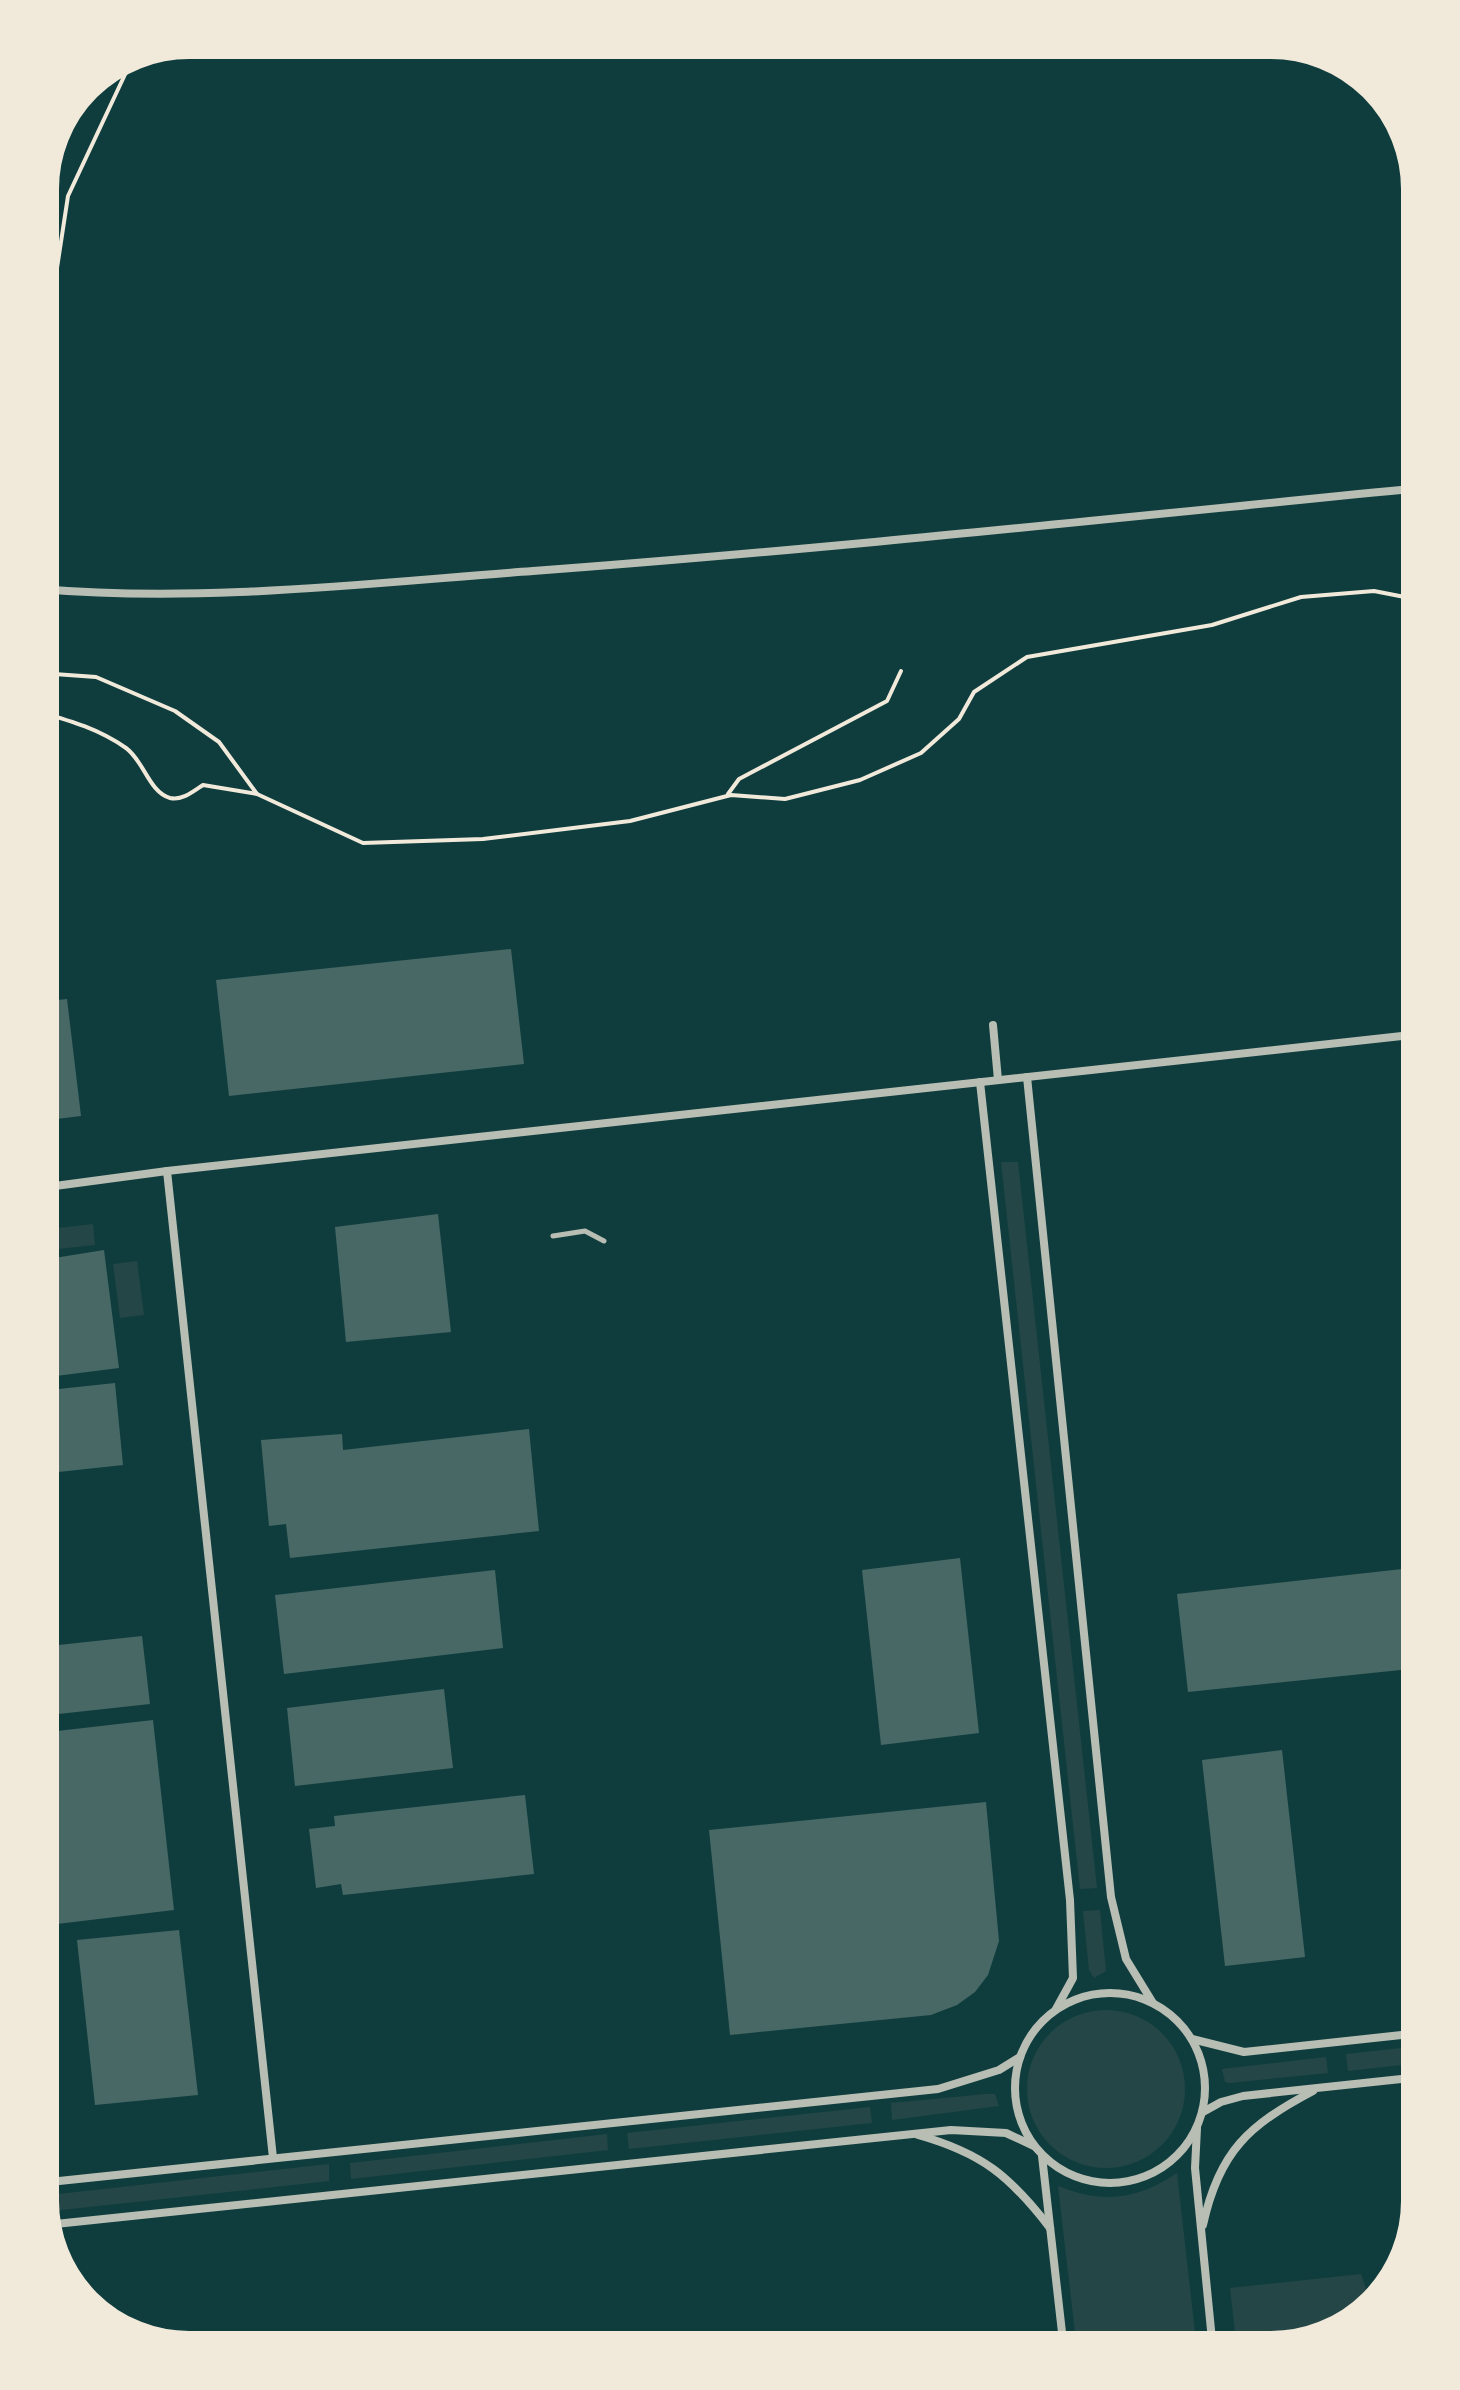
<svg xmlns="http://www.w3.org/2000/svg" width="1460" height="2390" font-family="Lato,sans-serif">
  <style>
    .green { fill: #244646 }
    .building { fill: #486865 }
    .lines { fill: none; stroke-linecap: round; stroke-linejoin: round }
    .path { stroke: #f1e9da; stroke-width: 4 }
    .service { stroke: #b8beb3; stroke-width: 5 }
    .minor { stroke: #b8beb3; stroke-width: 8 }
    .rim { fill: none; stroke: #f1e9da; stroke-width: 10 }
  </style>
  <rect width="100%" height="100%" fill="#0f3d3e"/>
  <g class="green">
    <path d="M1001,1162H1018L1097,1888L1080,1889Z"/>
    <path d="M93,1224L95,1245L40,1251V1230Z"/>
    <path d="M137,1261L144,1315L120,1318L113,1264Z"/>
    <path d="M1100,1910L1106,1971L1094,1978L1089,1970L1083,1911Z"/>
    <circle cx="1106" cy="2089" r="79"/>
    <path d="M1420,2046V2063L1348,2071L1346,2054Z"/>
    <path d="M1326,2057L1328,2073L1229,2083L1225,2082L1222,2069Z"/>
    <path d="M986,2094H995L999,2106L892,2120L891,2103Z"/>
    <path d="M870,2107L872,2123L629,2149L627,2133Z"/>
    <path d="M607,2134L608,2150L351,2179L350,2163Z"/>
    <path d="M329,2164V2181L43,2212L40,2196Z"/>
    <path d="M1177,2173L1197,2350H1077L1058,2186C1104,2204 1136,2200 1177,2173Z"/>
    <path d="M1361,2274L1371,2304L1337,2334L1271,2350H1237L1230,2288Z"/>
  </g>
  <g class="building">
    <path d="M511,949L524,1064L229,1096L216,980Z"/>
    <path d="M67,999L81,1116L40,1121V1002Z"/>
    <path d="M438,1214L451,1332L346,1342L335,1227Z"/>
    <path d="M104,1250L119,1368L40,1378V1257L47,1256L48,1259Z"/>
    <path d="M115,1383L123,1465L40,1474V1391Z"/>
    <path d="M529,1429L539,1531L290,1558L286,1524L269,1526L261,1440L342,1434L343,1450Z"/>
    <path d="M960,1558L979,1733L881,1745L862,1570Z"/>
    <path d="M1420,1567V1668L1188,1692L1177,1594Z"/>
    <path d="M495,1570L503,1648L284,1674L275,1595Z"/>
    <path d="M142,1636L150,1704L40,1716V1647Z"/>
    <path d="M444,1689L453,1768L295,1786L287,1708Z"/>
    <path d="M153,1720L174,1910L40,1926V1733Z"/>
    <path d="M1282,1750L1305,1957L1225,1966L1202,1760Z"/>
    <path d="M525,1795L534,1874L343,1895L341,1884L316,1888L309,1829L335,1826L334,1816Z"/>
    <path d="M986,1802L999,1941L988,1975L975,1992L957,2005L931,2015L730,2035L709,1830Z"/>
    <path d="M179,1930L198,2095L95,2105L77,1940Z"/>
  </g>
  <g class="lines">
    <g class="path">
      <path d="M40,379L68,196L136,51"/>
      <path d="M40,673L96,677L175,711L219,742L257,794L363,843L483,839L630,821L731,795L785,799L860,780L921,753L959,719L974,692L1027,657L1212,625L1301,597L1374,591L1420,600"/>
      <path d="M40,712C71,721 99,729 126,748C144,761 149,792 170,798C182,801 194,791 203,785L257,794"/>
      <path d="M728,794L739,779L887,701L901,671"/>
    </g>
    <path class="service" d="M553,1236L585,1231L604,1241"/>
    <g class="minor">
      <path d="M40,589C204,603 369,583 533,571C829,549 1125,517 1420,488"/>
      <path d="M993,1025L998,1080"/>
      <path d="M1027,1077L1111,1897L1126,1959L1153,2003"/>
      <path d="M980,1082L1070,1900L1073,1978L1056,2009"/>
      <path d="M167,1171L273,2158"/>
      <path d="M40,1188L167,1171L1420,1034"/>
      <circle cx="1110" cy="2088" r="95"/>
      <path d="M1192,2039L1244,2052L1420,2033"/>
      <path d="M1203,2112L1221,2102L1243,2096L1420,2077"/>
      <path d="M1197,2128L1195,2168L1213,2350"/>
      <path d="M918,2135C982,2153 1010,2176 1050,2228"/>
      <path d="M1042,2156L1064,2350"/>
      <path d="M40,2183L938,2089L999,2070L1020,2057"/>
      <path d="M46,2225L951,2130L1006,2133L1034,2146"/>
      <path d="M1203,2225C1219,2151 1249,2125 1313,2091"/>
    </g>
  </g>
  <path d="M0 0H1460V2390H0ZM189 54H1271A135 135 0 0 1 1406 189V2201A135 135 0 0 1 1271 2336H189A135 135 0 0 1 54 2201V189A135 135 0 0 1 189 54Z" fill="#f1e9da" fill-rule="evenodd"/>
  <path class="rim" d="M189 54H1271A135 135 0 0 1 1406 189V2201A135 135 0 0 1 1271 2336H189A135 135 0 0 1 54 2201V189A135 135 0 0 1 189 54Z"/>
</svg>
